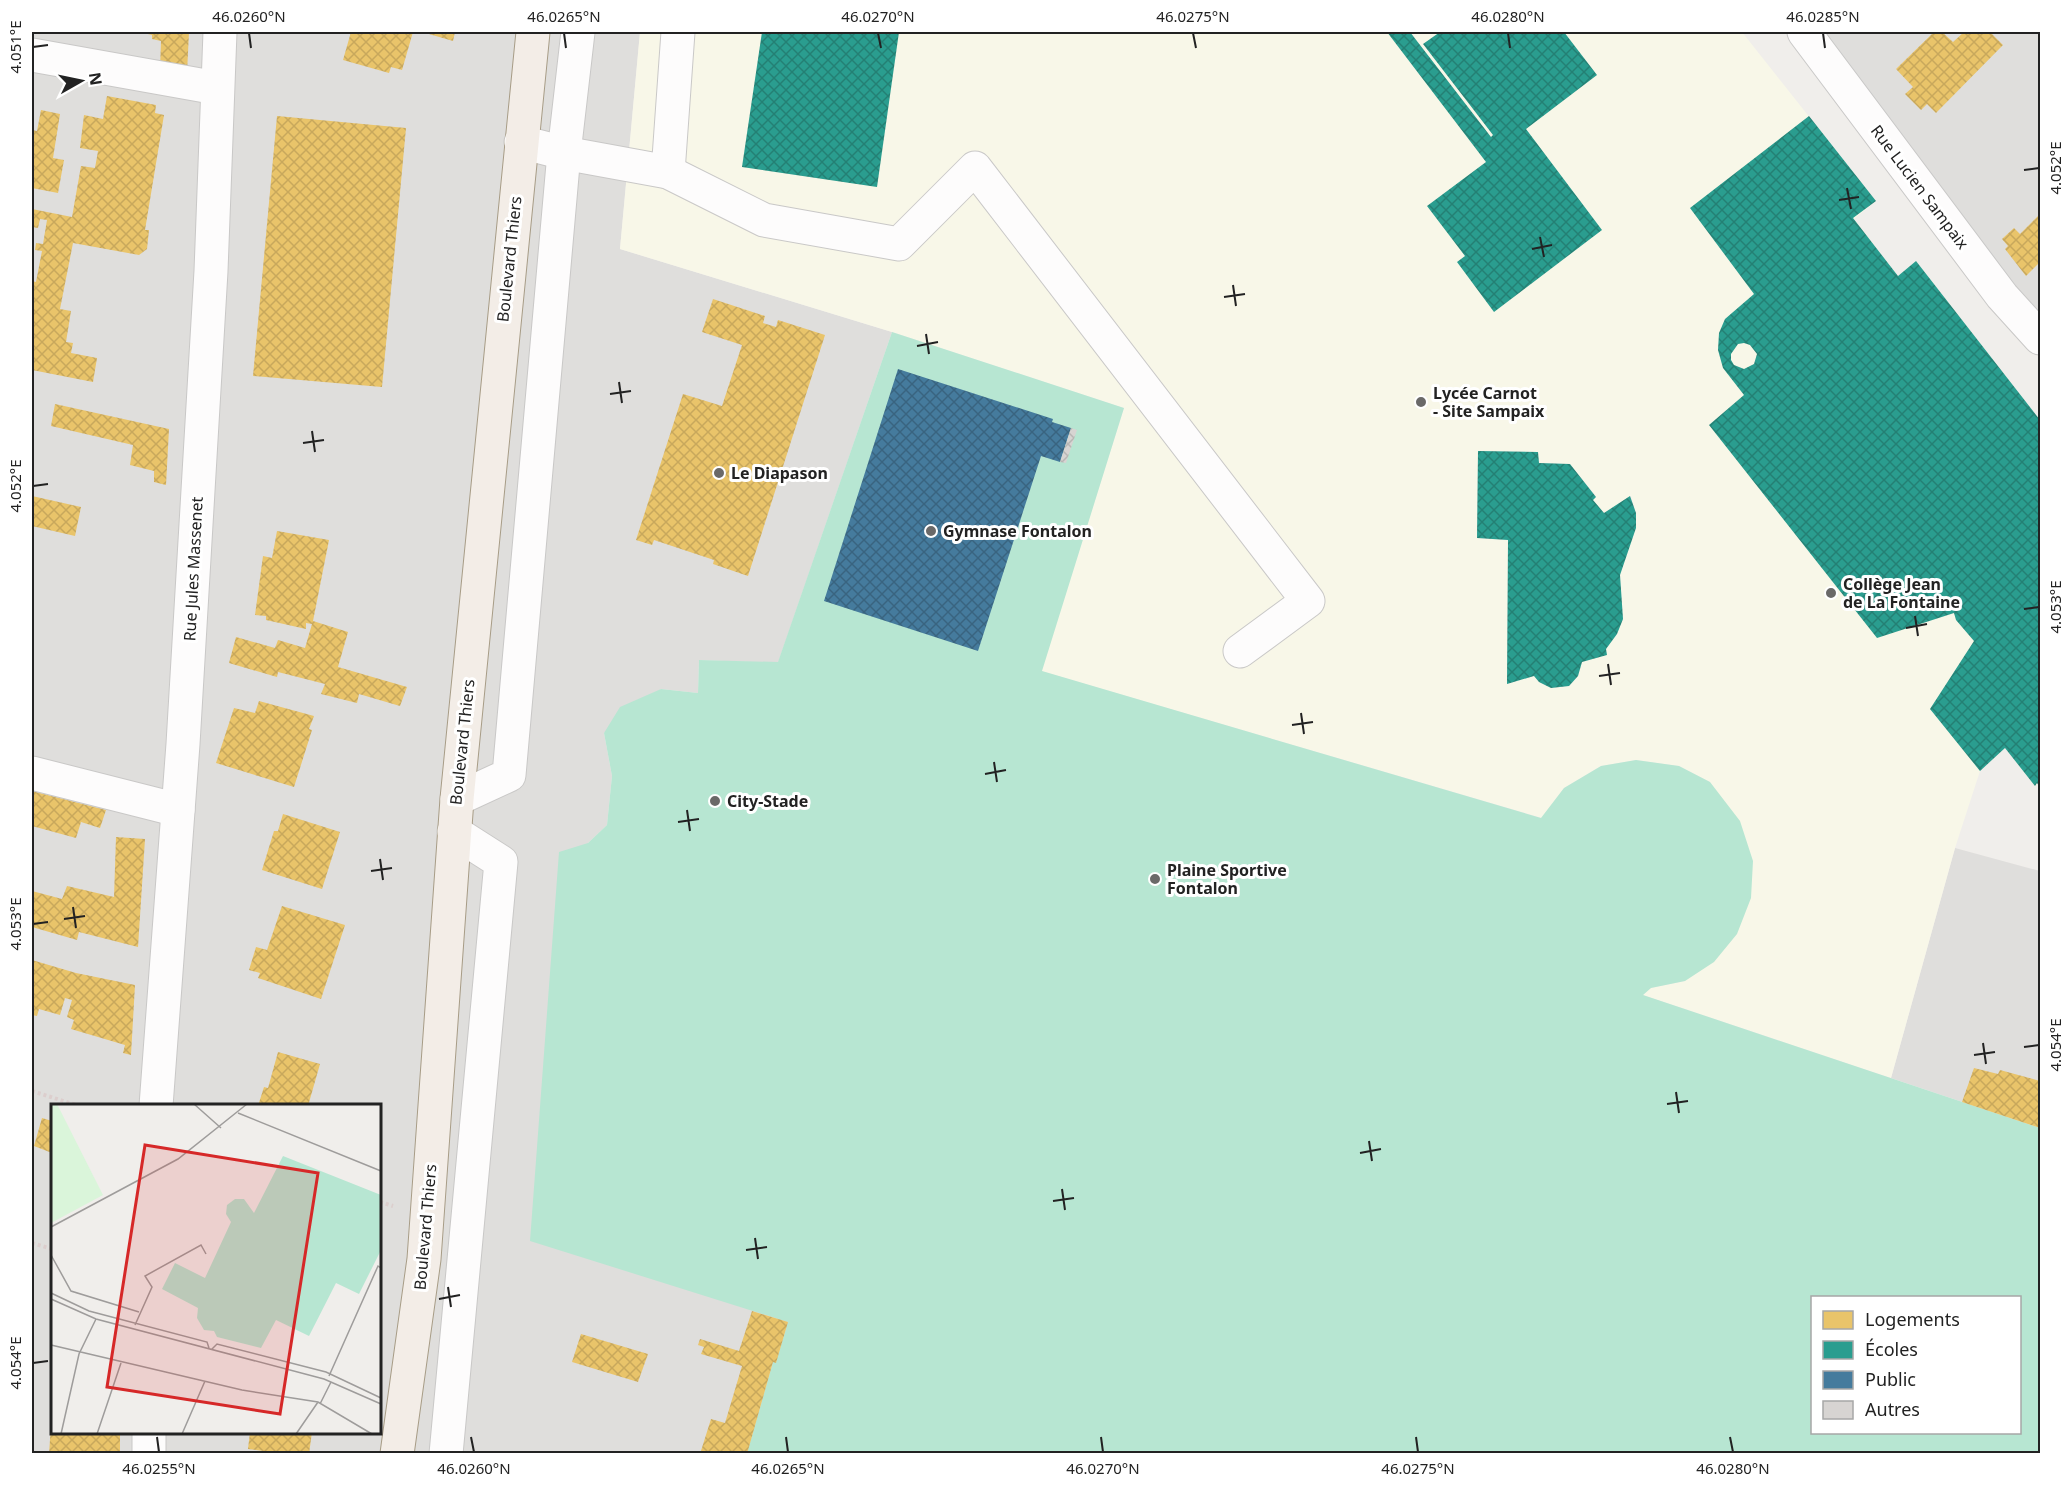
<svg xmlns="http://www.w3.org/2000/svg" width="2072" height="1485" font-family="'Noto Sans',sans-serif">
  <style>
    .residential { fill: #dfdedc; fill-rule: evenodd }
    .education { fill: #f8f7e8; fill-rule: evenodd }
    .pitch { fill: #b7e6d2; fill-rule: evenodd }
    .homes { fill: url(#homes-cross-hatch) }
    .schools { fill: url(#schools-cross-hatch); fill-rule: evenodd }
    .public { fill: url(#public-cross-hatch) }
    .building { fill: url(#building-cross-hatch) }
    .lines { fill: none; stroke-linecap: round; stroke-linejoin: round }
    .minor-casing { stroke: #c9c8c7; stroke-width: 35 }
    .major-casing { stroke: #a79c86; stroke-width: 35 }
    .path { stroke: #dccecd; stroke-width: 4; stroke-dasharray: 3 3; stroke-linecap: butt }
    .minor { stroke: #fdfcfc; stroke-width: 33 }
    .major { stroke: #f3ede7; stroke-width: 33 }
    .ticks { fill: none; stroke: #222; stroke-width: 2 }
    .poi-dot { fill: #6a6968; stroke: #fff; stroke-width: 2 }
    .labels { text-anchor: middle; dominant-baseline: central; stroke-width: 6; stroke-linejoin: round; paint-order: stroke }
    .street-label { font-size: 16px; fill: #222; stroke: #fff }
    .poi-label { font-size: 16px; font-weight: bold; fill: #222; stroke: #fff; text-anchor: start }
    .inset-road { fill: none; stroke: #9e9c9b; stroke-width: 1.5 }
    .view { fill: #d62828; fill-opacity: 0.15; stroke: #d62828; stroke-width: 3 }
    .inset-edge { fill: none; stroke: #222; stroke-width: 3 }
    .neatline { fill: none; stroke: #222; stroke-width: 2 }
    .ticks-label { font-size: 15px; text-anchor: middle; fill: #222 }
  </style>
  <defs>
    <pattern id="homes-cross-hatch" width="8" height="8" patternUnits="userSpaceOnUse" patternTransform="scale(1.5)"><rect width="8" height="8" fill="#e9c46a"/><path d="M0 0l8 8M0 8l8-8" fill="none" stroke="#c8a85c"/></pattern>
    <pattern id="schools-cross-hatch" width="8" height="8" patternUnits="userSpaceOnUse" patternTransform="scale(1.5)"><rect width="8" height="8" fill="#2a9d8f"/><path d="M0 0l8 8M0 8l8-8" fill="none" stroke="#248074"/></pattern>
    <pattern id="public-cross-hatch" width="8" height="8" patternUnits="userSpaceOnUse" patternTransform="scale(1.5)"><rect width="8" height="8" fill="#457b9d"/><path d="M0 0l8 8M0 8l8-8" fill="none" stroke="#396480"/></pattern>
    <pattern id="building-cross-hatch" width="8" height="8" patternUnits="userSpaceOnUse" patternTransform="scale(1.5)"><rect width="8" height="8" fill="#d7d4d2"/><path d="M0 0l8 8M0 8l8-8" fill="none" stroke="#b8b6b4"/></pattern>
  </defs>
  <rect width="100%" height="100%" fill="#f0eeeb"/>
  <g class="residential">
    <path d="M32,32H640L620,249L892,332L778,663L699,660L698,693L661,689L604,733L612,776L607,825L588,843L788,1322L776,1363H773L747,1453H32ZM52,1106H380V1432H52Z"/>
    <path d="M1824,32H2040V340Z"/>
    <path d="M1955,848L2040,871V1128L1891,1078Z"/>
  </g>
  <path class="education" d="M640,32H1742L1876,201L1854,219L1898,276L1916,261L2040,420V788L2037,784L2035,786L2005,748L1980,771L1955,848L1891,1078L1643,995L1650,988L1685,981L1710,782L1679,766L1636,760L1601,766L1564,788L1542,818L1041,671L1124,408L892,332L620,249ZM1478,451L1537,452L1539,463L1570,464L1596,496L1593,500L1604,513L1631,496L1636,513V528L1620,575L1623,619L1617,634L1606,649V655L1582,662L1578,676L1569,686L1551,688L1539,682L1534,676L1507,684L1508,540L1477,538Z"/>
  <path class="pitch" d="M892,332L1124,408L1042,671L1541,818L1564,788L1601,766L1636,760L1679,766L1710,782L1740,821L1753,861L1751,898L1737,934L1714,962L1685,981L1651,988L1643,995L2040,1128V1453H747L773,1362H776L788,1322L530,1241L559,852L588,843L607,825L612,776L604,733L620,707L661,689L698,693L699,660L778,662ZM1812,1298H2020V1432H1812Z"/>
  <g class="homes">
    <path d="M139,32H189L187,73L160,69L161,41L152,39V35Z"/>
    <path d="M351,32H413L402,70L391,67L389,73L343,60Z"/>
    <path d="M422,32H455L453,41Z"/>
    <path d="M1934,32H1942L1953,42L1964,32H1990L2003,45L1936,113L1927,104L1921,110L1905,94L1913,87L1896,69Z"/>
    <path d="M107,96L156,105L155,113L164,115L145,230H149L147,249L139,255L73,243L60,309L71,311L66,342L73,343L71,353L97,358L93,382L32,370V281L36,282L42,251L35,250L36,243L43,244L47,220L40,219L38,228L32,227V209L72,217L81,166L95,168L98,151L80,148L84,115L103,119Z"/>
    <path d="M41,110L60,114L53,158L64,160L58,193L32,188V130L37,131Z"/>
    <path d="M277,116L406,128L382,387L253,376Z"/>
    <path d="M2040,214V262L2026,276L2005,249L2008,246L2002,239L2014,228L2020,234Z"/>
    <path d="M713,299L765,316L763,323L776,327L778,320L825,335L748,576L713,564L714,560L654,540L652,545L636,540L683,394L722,406L742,345L702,332Z"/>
    <path d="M55,404L169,429L166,485L154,482V471L130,465L133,445L51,426Z"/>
    <path d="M32,496L81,507L75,536L32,526Z"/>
    <path d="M277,531L329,540L313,621L348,632L338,667L407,687L400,706L359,694L357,703L321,694L325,684L278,672L277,677L229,663L236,637L275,648L278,640L305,648L312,624L306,623V629L266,620V616L255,615L263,556L272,558Z"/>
    <path d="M259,701L314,716L309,729L312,730L294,787L216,763L234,708L255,713Z"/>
    <path d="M32,791L106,810L100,828L81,822L76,838L32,826Z"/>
    <path d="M283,814L340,832L322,889L262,870L274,831H278Z"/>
    <path d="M116,837L145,839L138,947L79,932L77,940L32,927V891L62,899L67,886L114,897Z"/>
    <path d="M282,906L345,925L321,999L258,978L260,973L249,970L256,947L267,950Z"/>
    <path d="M32,960L76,973L135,985L131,1055L123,1053L125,1045L71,1029L74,1020L67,1017L72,1000L65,998L60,1015L39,1009L37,1016L32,1015Z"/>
    <path d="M278,1052L320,1064L308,1106H258L264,1087L268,1088Z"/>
    <path d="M1974,1068L1998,1074L2000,1070L2040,1081V1128L1962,1102Z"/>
    <path d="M42,1118L52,1121V1153L34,1146Z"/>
    <path d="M752,1311L788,1322L776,1363L773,1362L747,1454H700L711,1419L725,1423L742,1366L701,1354L704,1347L698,1345L700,1339L739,1351Z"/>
    <path d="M581,1334L648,1354L638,1382L572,1362Z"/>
    <path d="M51,1425H52V1432H120V1454H49Z"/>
    <path d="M250,1432H312L309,1454H285L248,1449Z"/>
  </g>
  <g class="schools">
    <path d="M762,32H899L877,187L742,167Z"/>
    <path d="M1387,32H1410L1491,137L1493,135L1423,44L1440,32H1564L1597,75L1526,129L1602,230L1494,312L1457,262L1465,256L1427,206L1486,162Z"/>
    <path d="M1809,116L1876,201L1853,218L1898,276L1916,261L2040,420V788L2037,783L2035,786L2005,748L1980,771L1930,709L1974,641L1956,620L1954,613L1877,638L1709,425L1744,395L1723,368L1718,350L1719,333L1725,319L1754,294L1690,208ZM1744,343L1750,345L1757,354L1754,364L1744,369L1734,365L1731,360V354L1738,344Z"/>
    <path d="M1478,451L1538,452L1539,463L1570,464L1596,497L1593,500L1604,513L1630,496L1636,513V528L1620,575L1623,619L1617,634L1606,649L1607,655L1582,662L1578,676L1569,686L1551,688L1539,682L1534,676L1507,684L1508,540L1477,538Z"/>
  </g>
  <path class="public" d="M898,369L1053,419L1052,422L1071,428L1060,462L1041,456L978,651L824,601Z"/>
  <path class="building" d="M1071,428L1077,430L1066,463L1060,462Z"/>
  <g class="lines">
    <g class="minor-casing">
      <g id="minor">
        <path d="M1804,32L2002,296L2040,338"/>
        <path d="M32,55L217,88"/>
        <path d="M521,142L564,153L668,172L764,220L899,244L975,168L1308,601L1240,651"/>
        <path d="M668,172L678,32"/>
        <path d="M32,773L178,810"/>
        <path d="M457,799L509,775L564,153L578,32"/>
        <path d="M156,1106L183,744L211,271L220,32"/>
        <path d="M149,1454V1432"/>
        <path d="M446,1454L501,862L454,832"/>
      </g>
    </g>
    <g class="major-casing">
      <path id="major" d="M397,1454L424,1259L457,799L533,32"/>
    </g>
    <g class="path">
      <path d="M32,1091L79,1106"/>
      <path d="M380,1202L393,1206"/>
      <path d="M32,1243L52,1249"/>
    </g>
    <use href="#minor" class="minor"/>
    <use href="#major" class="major"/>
  </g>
  <path class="ticks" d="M249,33L251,48M564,33L566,48M878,33L881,48M1193,33L1196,48M1508,33L1510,48M1823,33L1825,48M33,47L48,45M2024,170L2039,168M1847,188L1851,209M1839,200L1859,197M1540,237L1544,257M1532,249L1552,245M1233,285L1236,306M1224,297L1245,294M926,334L929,354M917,346L938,342M619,382L622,403M610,394L631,391M312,431L315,452M303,443L324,440M33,486L48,484M2024,609L2039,607M1915,616L1918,636M1906,628L1927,624M1608,664L1611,685M1599,676L1620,673M1301,713L1304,734M1292,725L1313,722M994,762L997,782M985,774L1006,770M687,810L690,831M678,822L699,819M380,859L383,880M371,871L392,868M73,907L76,928M64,919L85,916M33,924L48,922M1983,1043L1986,1064M2024,1047L2039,1045M1974,1055L1995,1052M1676,1092L1679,1113M1667,1104L1688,1101M1369,1141L1372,1161M1360,1153L1381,1149M1062,1189L1065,1210M1053,1201L1074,1198M755,1238L758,1259M746,1250L767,1247M448,1287L451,1307M439,1299L460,1295M33,1363L48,1361M157,1437L159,1452M471,1437L474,1452M786,1437L788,1452M1101,1437L1103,1452M1416,1437L1418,1452M1730,1437L1733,1452"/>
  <g class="poi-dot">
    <circle cx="1421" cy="402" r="6"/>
    <circle cx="719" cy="473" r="6"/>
    <circle cx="931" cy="531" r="6"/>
    <circle cx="1831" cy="593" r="6"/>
    <circle cx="715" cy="801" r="6"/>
    <circle cx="1155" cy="879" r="6"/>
  </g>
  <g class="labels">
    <g class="street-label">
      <text transform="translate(1920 187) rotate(53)">Rue Lucien Sampaix</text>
      <text transform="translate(509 259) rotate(-84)">Boulevard Thiers</text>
      <text transform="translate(193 569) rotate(-87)">Rue Jules Massenet</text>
      <text transform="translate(462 742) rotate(-84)">Boulevard Thiers</text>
      <text transform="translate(425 1227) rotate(-85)">Boulevard Thiers</text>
    </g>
    <g class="poi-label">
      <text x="1433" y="393">Lycée Carnot<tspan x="1433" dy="18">- Site Sampaix</tspan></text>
      <text x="731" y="473">Le Diapason</text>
      <text x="943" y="531">Gymnase Fontalon</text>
      <text x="1843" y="584">Collège Jean<tspan x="1843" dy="18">de La Fontaine</tspan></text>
      <text x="727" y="801">City-Stade</text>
      <text x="1167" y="870">Plaine Sportive<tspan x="1167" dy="18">Fontalon</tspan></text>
    </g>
  </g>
  <g transform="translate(51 1104)">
    <rect width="330" height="330" fill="#f0eeeb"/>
    <path d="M0,0H6L52,91L0,119Z" fill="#daf5da"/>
    <path d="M232,52L330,91V146L308,190L285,179L258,232L225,216L210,244L166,233L163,227L153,226L146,214L147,204L111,185L124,159L154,174L180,118L175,110L176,101L184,95H193L203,109Z" fill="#b7e6d2"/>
    <path class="inset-road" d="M143,0L170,24M187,9L330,67M0,123L127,55L196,0M0,151L20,187L88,208M0,189L38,207L156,238L158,244M0,195L45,215L273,275L330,300M84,221L101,183L94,172L150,141L155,150M0,241L191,286L267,298L321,330M161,245L166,240L275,268L330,294M278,272L327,162L330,164M269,300L280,278M10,330L28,250L45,215M46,330L70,259M131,330L154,277M245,330L267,298"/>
    <path class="view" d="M94,41L267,69L229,310L56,283Z"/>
    <rect width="330" height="330" class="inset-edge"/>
  </g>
  <rect width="2072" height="1485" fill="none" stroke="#ffffff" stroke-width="66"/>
  <rect x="1811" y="1296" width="210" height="138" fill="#ffffff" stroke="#a7a7a7" stroke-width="1.5"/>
  <rect x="1823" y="1311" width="30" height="18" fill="#e9c46a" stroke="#a7a7a7" stroke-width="1.5"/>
  <text x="1865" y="1326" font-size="18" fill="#222222">Logements</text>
  <rect x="1823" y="1341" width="30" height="18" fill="#2a9d8f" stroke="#a7a7a7" stroke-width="1.5"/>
  <text x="1865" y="1356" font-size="18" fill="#222222">Écoles</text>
  <rect x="1823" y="1371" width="30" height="18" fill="#457b9d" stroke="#a7a7a7" stroke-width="1.5"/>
  <text x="1865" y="1386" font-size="18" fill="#222222">Public</text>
  <rect x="1823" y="1401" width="30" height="18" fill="#d7d4d2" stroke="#a7a7a7" stroke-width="1.5"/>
  <text x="1865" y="1416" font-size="18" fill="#222222">Autres</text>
  <g transform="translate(81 81) rotate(81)" stroke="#ffffff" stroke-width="4.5" paint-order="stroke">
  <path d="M0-4.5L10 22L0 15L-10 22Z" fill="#222222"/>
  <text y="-9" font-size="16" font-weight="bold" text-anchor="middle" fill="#222222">N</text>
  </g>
  <rect x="33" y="33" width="2006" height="1419" class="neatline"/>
  <g class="ticks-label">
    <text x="249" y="22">46.0260°N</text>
    <text x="564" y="22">46.0265°N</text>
    <text x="878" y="22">46.0270°N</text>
    <text x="1193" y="22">46.0275°N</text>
    <text x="1508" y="22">46.0280°N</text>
    <text x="1823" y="22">46.0285°N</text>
    <text transform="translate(16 47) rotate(-90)" y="5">4.051°E</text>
    <text transform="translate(2056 168) rotate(-90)" y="5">4.052°E</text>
    <text transform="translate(16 486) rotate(-90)" y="5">4.052°E</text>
    <text transform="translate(2056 607) rotate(-90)" y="5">4.053°E</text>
    <text transform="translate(16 924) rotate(-90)" y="5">4.053°E</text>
    <text transform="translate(2056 1045) rotate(-90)" y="5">4.054°E</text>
    <text transform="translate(16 1363) rotate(-90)" y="5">4.054°E</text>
    <text x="159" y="1474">46.0255°N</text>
    <text x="474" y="1474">46.0260°N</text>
    <text x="788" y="1474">46.0265°N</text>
    <text x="1103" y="1474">46.0270°N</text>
    <text x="1418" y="1474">46.0275°N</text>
    <text x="1733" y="1474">46.0280°N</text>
  </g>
</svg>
